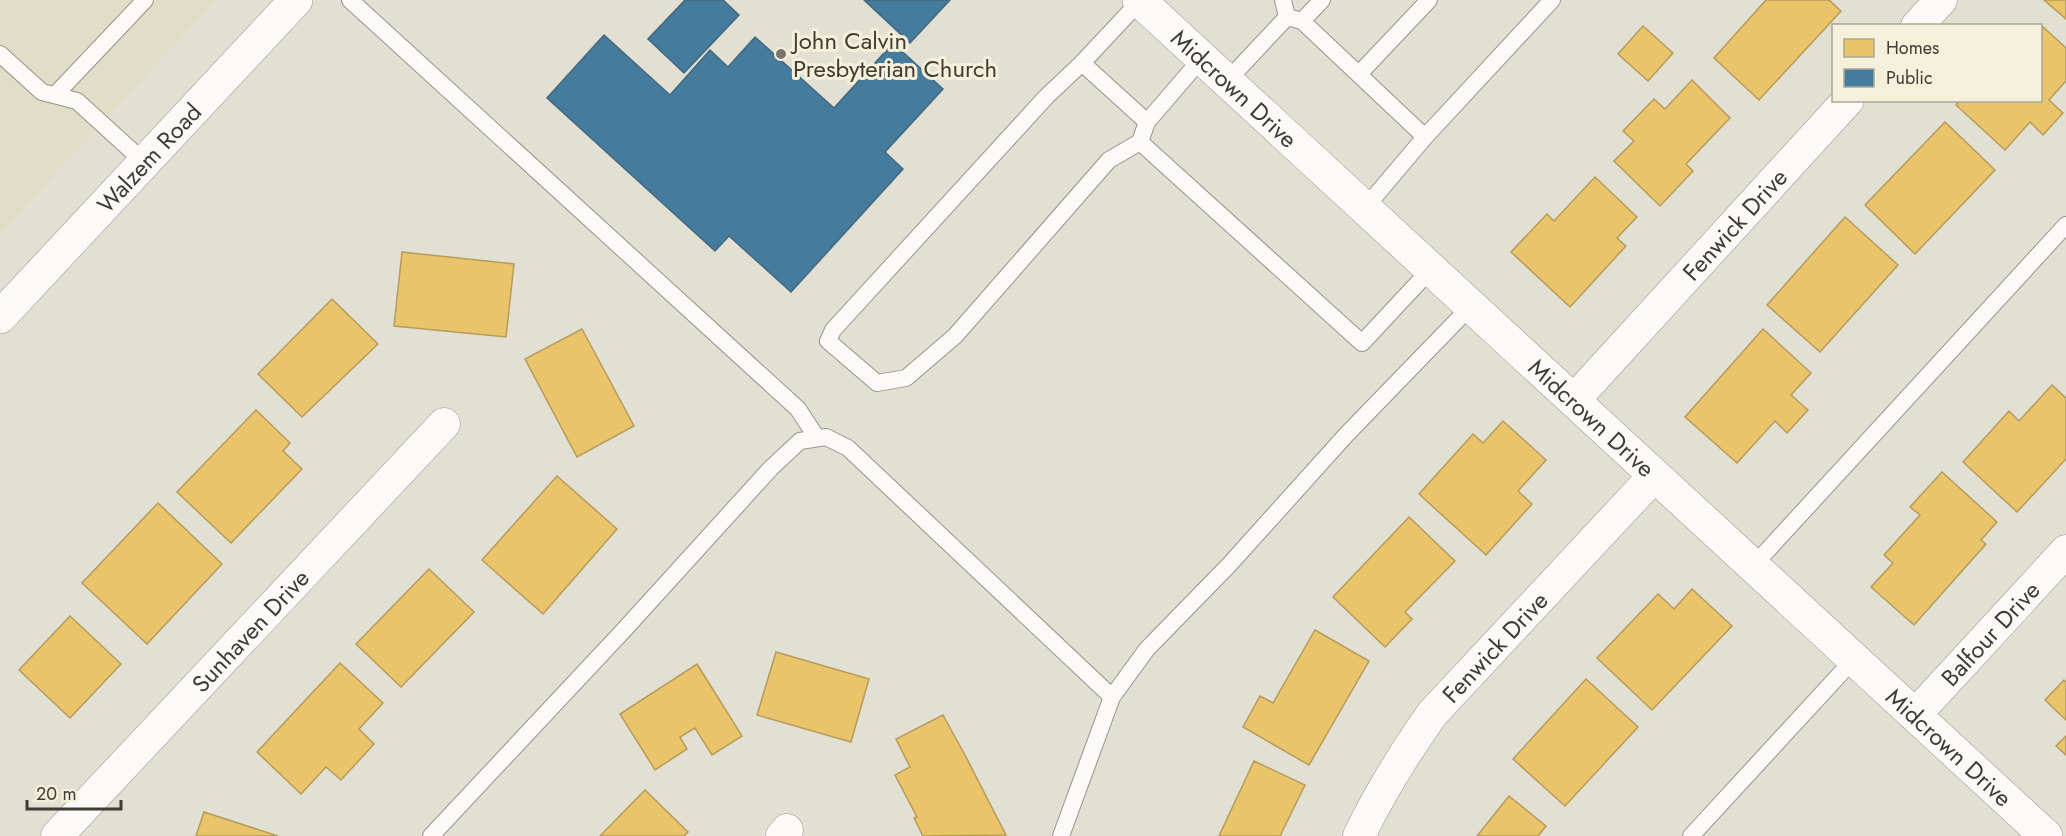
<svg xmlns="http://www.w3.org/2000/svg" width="2066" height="836" font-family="Jost,sans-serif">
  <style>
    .built { fill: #e2ddc7 }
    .homes { fill: #e9c46a; stroke: #b69b5a; stroke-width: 1.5 }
    .public { fill: #457b9d; stroke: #43687e; stroke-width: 1.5 }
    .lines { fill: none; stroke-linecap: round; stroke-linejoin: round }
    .lane-casing { stroke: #96948a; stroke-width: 18 }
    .street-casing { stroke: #96948a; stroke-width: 33 }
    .secondary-casing { stroke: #96948a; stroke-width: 34 }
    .lane { stroke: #fbfaf8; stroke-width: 16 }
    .street { stroke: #fbfaf8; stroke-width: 32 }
    .secondary { stroke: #fbfaf8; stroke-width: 33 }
    .poi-dot { fill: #77756c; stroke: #f5f0da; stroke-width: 2 }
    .labels { text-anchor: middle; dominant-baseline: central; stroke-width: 6; stroke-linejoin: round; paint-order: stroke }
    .poi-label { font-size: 24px; fill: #3e3c34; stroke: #f5f0da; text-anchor: start }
    .street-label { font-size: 24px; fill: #3e3c34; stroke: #f5f0da }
  </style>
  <rect width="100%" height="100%" fill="#e2dfd3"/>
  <path class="built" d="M0,0H215L0,234Z"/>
  <g class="homes">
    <path d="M1766,0H1829L1841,11L1759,100L1714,58Z"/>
    <path d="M2044,0H2066V19Z"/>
    <path d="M1643,26L1673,53L1648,81L1618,54Z"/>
    <path d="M2042,26L2066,48V81L2049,100L2063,113L2043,135L2030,122L2005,150L1956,105L1960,100H2040Z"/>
    <path d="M1692,80L1730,118L1686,164L1693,171L1660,206L1614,161L1634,141L1623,131L1654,99L1665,109Z"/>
    <path d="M1945,122L1995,170L1915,254L1865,205Z"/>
    <path d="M1595,177L1637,217L1617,238L1626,246L1570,307L1511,252L1547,214L1554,221Z"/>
    <path d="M1845,217L1898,265L1820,352L1767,305Z"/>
    <path d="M402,252L514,264L506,337L394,326Z"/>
    <path d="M332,299L378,344L302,417L258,374Z"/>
    <path d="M582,329L634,426L577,457L525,359Z"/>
    <path d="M1763,329L1811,373L1791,395L1808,410L1787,433L1775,421L1737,463L1685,417Z"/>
    <path d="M2052,385L2066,398V459L2017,512L1963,462L2009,411L2019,421Z"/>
    <path d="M256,410L290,443L283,451L302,469L231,543L177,492Z"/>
    <path d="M1503,421L1546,460L1518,491L1532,504L1486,555L1419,494L1473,434L1483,443Z"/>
    <path d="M1942,472L1997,522L1981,540L1986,544L1914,625L1871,587L1893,563L1884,555L1920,515L1910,507Z"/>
    <path d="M557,476L617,529L543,614L482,560Z"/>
    <path d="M158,503L222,564L147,644L82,583Z"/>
    <path d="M1409,517L1455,561L1405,612L1412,619L1385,647L1333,597Z"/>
    <path d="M429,569L474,612L401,687L356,644Z"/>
    <path d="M1692,589L1732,626L1652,710L1597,658L1658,594L1674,609Z"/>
    <path d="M70,616L121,664L70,718L19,670Z"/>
    <path d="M1315,630L1369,661L1309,765L1243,727L1260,696L1273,703Z"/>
    <path d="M776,652L869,679L851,742L757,715Z"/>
    <path d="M340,663L383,703L359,729L374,744L341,780L326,767L301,794L257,752Z"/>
    <path d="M697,664L742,736L712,755L695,728L680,737L687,749L655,770L620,714Z"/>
    <path d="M1586,679L1638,727L1565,806L1513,759Z"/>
    <path d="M2064,680L2066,682V720L2045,700Z"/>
    <path d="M943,715L966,757L1006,835L923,836L914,818L917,817L895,775L910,767L896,739Z"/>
    <path d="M2066,736V755L2056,746Z"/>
    <path d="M1254,761L1305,785L1280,836H1219Z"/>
    <path d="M645,790L688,832L684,836H600Z"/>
    <path d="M1509,796L1546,826L1538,836H1477Z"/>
    <path d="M204,812L278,836H196Z"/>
  </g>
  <g class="public">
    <path d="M685,0H723L739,15L684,73L648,39Z"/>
    <path d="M864,0H950L910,43Z"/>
    <path d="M604,35L670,95L710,50L728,67L755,37L834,108L893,43L943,89L885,152L903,169L791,292L729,236L715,251L547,98Z"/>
  </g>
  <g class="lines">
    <g class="lane-casing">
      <g id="lane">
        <path d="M350,0L798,409L817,438"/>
        <path d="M1287,17L1302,21L1425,137L1552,0"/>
        <path d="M1302,21L1322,0"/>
        <path d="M0,54L42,92L77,101L144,162"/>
        <path d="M1202,58L1147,122L1140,142L1362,343L1431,269"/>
        <path d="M1082,63L1147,122"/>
        <path d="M1359,74L1429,0"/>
        <path d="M1227,81L1287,17L1283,0"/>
        <path d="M55,95L145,0"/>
        <path d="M1140,142L1109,160L955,336L906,378L877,383L828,341L833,330L1046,97L1082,63L1140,1"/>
        <path d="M1365,208L1425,137"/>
        <path d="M1753,566L2066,225"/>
        <path d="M431,836L623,631L771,468L800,441L826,437L848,448L1112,697"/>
        <path d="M1061,836L1112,697L1147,649L1229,565L1346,435L1471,306"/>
        <path d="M1691,836L1854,659"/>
      </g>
    </g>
    <g class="street-casing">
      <g id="street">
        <path d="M1917,26L1941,0"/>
        <path id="s1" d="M1574,400L1848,100"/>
        <path id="s2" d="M1915,715L2066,551"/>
        <path id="s3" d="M57,836L444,424"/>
        <path d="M782,836L787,830"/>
        <path id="s4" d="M1359,836C1380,792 1404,754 1432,714L1655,475"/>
      </g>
    </g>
    <g class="secondary-casing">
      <g id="secondary">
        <path id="s5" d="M1139,0L2046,836"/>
        <path id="s6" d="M0,317L296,0"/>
      </g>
    </g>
    <use href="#lane" class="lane"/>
    <use href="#street" class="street"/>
    <use href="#secondary" class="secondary"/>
  </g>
  <circle class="poi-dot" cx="781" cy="54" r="6"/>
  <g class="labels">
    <g class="poi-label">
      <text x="793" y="40">John Calvin<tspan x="793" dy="28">Presbyterian Church</tspan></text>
    </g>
    <g class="street-label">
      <text stroke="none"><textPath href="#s5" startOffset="130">Midcrown Drive</textPath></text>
      <text stroke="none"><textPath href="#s6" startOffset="218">Walzem Road</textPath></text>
      <text stroke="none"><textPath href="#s1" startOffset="238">Fenwick Drive</textPath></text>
      <text stroke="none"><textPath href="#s5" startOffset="616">Midcrown Drive</textPath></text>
      <text stroke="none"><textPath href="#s3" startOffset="282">Sunhaven Drive</textPath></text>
      <text stroke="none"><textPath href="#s2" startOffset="111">Balfour Drive</textPath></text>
      <text stroke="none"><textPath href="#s4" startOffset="234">Fenwick Drive</textPath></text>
      <text stroke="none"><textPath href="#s5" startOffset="1102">Midcrown Drive</textPath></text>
    </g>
  </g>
  <rect x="1832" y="24" width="210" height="78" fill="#f5f0da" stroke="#aca898" stroke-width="1.5"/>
  <rect x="1844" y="39" width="30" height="18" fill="#e9c46a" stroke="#aca898" stroke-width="1.5"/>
  <text x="1886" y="54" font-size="18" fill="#3e3c34">Homes</text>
  <rect x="1844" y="69" width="30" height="18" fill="#457b9d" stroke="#aca898" stroke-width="1.5"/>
  <text x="1886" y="84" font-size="18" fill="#3e3c34">Public</text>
  <path d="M27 800v9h94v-9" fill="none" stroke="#3e3c34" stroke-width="3"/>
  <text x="36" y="800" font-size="18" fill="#3e3c34" stroke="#f5f0da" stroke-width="4.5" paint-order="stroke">20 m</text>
</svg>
